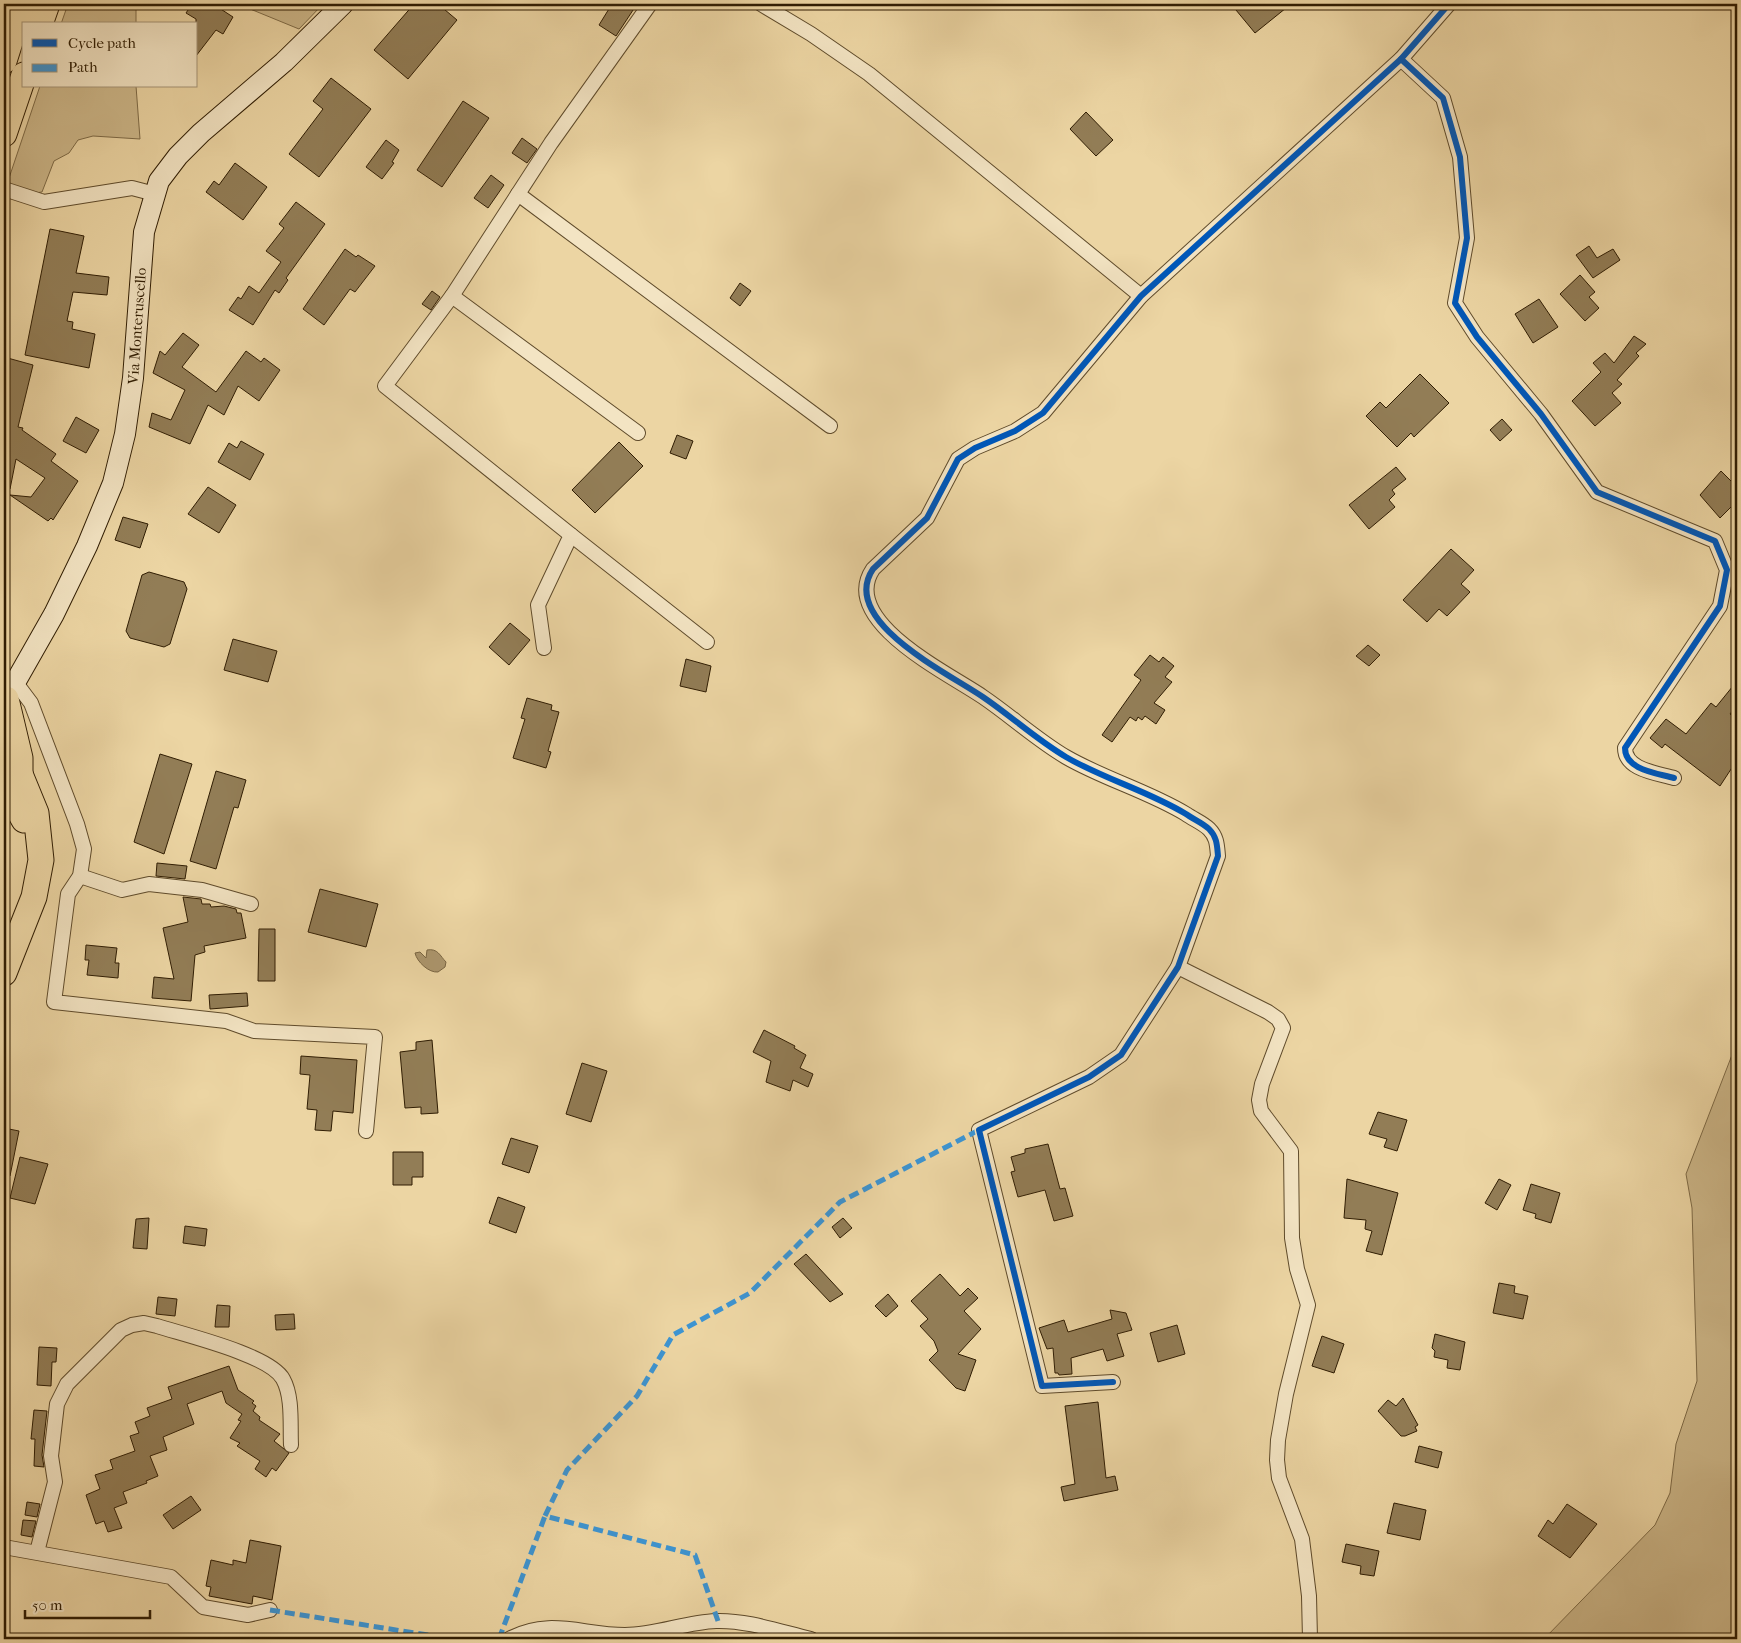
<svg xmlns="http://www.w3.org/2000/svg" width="1741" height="1643" font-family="'IM FELL French Canon',serif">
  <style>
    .green { fill: #ccb688; stroke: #7e6a46 }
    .water { fill: #ac966d; stroke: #7a6643 }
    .building { fill: #927d56; stroke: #301d03 }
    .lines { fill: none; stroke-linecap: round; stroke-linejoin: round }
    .street-casing { stroke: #5f4b2b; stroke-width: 16 }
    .secondary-casing { stroke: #301d03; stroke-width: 22 }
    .highway-casing { stroke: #301d03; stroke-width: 27 }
    .street { stroke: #f3e4c3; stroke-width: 14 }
    .secondary { stroke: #f3e4c3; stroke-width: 20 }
    .highway { stroke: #ecd5a3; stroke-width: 25 }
    .quiet { stroke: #3d94d1; stroke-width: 5; stroke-dasharray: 10 5; stroke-linecap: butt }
    .cycleway-casing { stroke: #f3e4c3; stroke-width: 9 }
    .cycleway { stroke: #0057b8; stroke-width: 6 }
    .labels { text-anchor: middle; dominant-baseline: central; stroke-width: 4; stroke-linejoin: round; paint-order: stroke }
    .street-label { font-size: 15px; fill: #301d03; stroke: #f3e4c3 }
  </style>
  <rect width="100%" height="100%" fill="#ecd5a3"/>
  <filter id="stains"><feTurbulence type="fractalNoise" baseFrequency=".004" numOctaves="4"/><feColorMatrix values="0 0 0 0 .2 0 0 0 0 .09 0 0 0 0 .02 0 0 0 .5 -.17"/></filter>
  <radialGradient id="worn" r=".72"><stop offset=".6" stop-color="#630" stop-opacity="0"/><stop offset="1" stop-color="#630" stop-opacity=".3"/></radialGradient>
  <g class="green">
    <path d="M68,4H136V24H61Z"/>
    <path d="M238,4H323L299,29Z"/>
    <path d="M40,86H136L140,139L93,136L78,140L69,153L54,161L42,192L35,193L7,184Z"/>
    <path d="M1737,1042V1639H1544L1655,1525L1670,1493L1676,1444L1697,1381L1692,1208L1686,1174Z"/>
  </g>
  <path class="water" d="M427,950C438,948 440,956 446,962L445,967L438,972C429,973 417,962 415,953L420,952L426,958Z"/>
  <g class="building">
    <path d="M192,4H213L233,17L223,34L216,30L196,56V19L186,13Z"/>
    <path d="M414,4H438L457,20L408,79L374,50Z"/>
    <path d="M612,4H637L616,36L599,25Z"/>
    <path d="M1231,4H1291L1255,33Z"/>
    <path d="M331,78L371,109L319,177L289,154L323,109L313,101Z"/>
    <path d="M463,101L489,118L442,187L417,170Z"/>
    <path d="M1086,112L1113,140L1096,156L1070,129Z"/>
    <path d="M522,138L537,149L527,163L512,153Z"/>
    <path d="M386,140L399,150L392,162L394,163L382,179L366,167Z"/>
    <path d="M235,163L267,187L243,220L206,192L214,181L219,185Z"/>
    <path d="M491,175L504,185L488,208L474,198Z"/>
    <path d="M296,202L325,224L286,278L288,280L279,293L275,290L253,325L229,310L238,297L241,299L249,286L259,293L281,262L266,251L284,228L279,224Z"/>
    <path d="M50,229L84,236L76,273L109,277L107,295L73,292L67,321L73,322L72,329L95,334L89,368L25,355Z"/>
    <path d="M1589,246L1597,258L1613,249L1620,260L1593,278L1576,255Z"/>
    <path d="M345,249L356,257L358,255L375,266L355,292L350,289L324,325L303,309Z"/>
    <path d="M1580,275L1595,292L1589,297L1599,308L1585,321L1560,294Z"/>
    <path d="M740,283L751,291L740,306L730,298Z"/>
    <path d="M432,291L440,297L431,310L422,304Z"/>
    <path d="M1539,299L1558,327L1533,343L1515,314Z"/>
    <path d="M183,333L199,345L182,367L216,392L246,351L261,362L264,358L280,370L259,401L238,386L224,415L208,405L190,444L149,427L152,413L171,420L185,390L153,373L160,351L165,355Z"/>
    <path d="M1634,336L1646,344L1636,353L1639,356L1617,380L1622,384L1612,393L1621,403L1595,426L1572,401L1601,372L1593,363L1605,353L1614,363Z"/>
    <path d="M4,357L33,365L18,427L23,428L22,430L56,454L51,461L78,481L53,520L51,518L48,521L10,495L31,497L45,478L16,459L10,489L4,488Z"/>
    <path d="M1420,374L1449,403L1414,437L1411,433L1397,447L1366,416L1380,402L1386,408Z"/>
    <path d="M76,417L99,430L86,453L63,441Z"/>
    <path d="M1502,419L1512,430L1500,441L1490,430Z"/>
    <path d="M677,435L693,441L686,459L670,453Z"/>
    <path d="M241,441L264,454L250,480L218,462L229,443L237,448Z"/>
    <path d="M619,442L643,466L595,513L572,490Z"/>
    <path d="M1396,467L1406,479L1392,490L1395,494L1389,500L1395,507L1369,529L1349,505Z"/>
    <path d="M1721,471L1731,481L1737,474V501L1720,518L1700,495Z"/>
    <path d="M208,487L236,505L219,533L188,514Z"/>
    <path d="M123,517L148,524L140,548L115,540Z"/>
    <path d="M1451,549L1474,570L1461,584L1470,592L1447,616L1439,609L1427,622L1403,600Z"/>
    <path d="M149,572L184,582L187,589L170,644L164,647L130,638L126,631L142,575Z"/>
    <path d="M510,623L530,640L509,665L489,647Z"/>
    <path d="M233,639L277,651L268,682L224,670Z"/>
    <path d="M1368,645L1380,655L1369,666L1356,656Z"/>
    <path d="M1150,655L1159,662L1163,657L1174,666L1165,677L1172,682L1154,703L1165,710L1156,724L1145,716L1142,720L1138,717L1136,721L1130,717L1112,742L1102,735L1141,680L1134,675Z"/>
    <path d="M686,659L711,666L706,692L680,686Z"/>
    <path d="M1737,681V705L1730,714L1737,720V741L1732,751L1737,754V760L1720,786L1665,744L1662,748L1650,738L1666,719L1686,734L1711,703L1716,707Z"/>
    <path d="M527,698L552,705L551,710L559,712L548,751L551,752L546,768L513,758L525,719L521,718Z"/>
    <path d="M160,754L192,764L164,854L134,842Z"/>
    <path d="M216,771L246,780L238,808L234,807L216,869L190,861Z"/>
    <path d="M157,863L187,866L185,879L156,876Z"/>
    <path d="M320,889L378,904L366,947L308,932Z"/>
    <path d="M183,897L201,899L202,904H210L211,907L224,906L236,909L237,913H241L246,938L204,946L205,952L195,955L191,1001L152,998L154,977L174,979L163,928L188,922Z"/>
    <path d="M259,929H275V981H258Z"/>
    <path d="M86,945L117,948L115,963H119L118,978L87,975L89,960H85Z"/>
    <path d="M247,993L248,1006L210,1009L209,995Z"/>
    <path d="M764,1030L795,1046L794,1048L806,1055L800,1068L813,1074L808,1087L793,1080L790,1091L766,1082L771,1061L753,1052Z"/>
    <path d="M432,1040L438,1113L421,1114V1107L405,1108L400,1052L416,1050V1042Z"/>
    <path d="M301,1056L357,1060L353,1113L333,1111L331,1131L315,1130L317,1110L307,1109L310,1075L300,1074Z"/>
    <path d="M582,1063L607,1071L591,1122L566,1114Z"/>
    <path d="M1378,1112L1407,1120L1397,1151L1384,1147L1387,1139L1369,1134Z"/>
    <path d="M4,1128L19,1131L10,1176L4,1175Z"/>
    <path d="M511,1138L538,1146L529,1173L502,1164Z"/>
    <path d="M1048,1144L1060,1189L1065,1188L1073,1216L1054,1221L1045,1190L1018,1197L1011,1172L1015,1171L1011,1157L1025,1153V1149Z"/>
    <path d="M393,1152H423V1177H412V1185H393Z"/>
    <path d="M20,1157L48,1164L35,1204L10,1198Z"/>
    <path d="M1347,1179L1398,1193L1382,1255L1366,1251L1372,1231L1365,1229L1366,1220L1344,1218Z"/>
    <path d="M1499,1179L1511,1185L1497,1210L1485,1203Z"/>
    <path d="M1531,1184L1560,1193L1551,1223L1535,1218L1536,1214L1523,1210Z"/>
    <path d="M498,1197L525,1207L516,1233L489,1223Z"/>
    <path d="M149,1218L147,1249L133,1248L136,1219Z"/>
    <path d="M843,1218L852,1228L840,1238L832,1227Z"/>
    <path d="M185,1226L207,1229L205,1246L183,1243Z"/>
    <path d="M806,1254L843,1294L830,1302L794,1264Z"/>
    <path d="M940,1274L960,1296L968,1288L978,1298L964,1311L981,1329L958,1354L976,1360L965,1391L956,1388L929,1360L938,1351L934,1341L920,1326L928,1319L911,1301Z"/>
    <path d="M1499,1283L1515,1286L1514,1293L1528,1296L1523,1319L1493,1313Z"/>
    <path d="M888,1294L898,1306L886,1317L875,1306Z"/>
    <path d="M158,1297L177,1299L175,1316L156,1314Z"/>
    <path d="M217,1305L230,1306L229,1327H215Z"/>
    <path d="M1110,1310L1126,1313L1132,1330L1117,1334L1124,1356L1107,1361L1103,1349L1071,1358L1072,1374L1059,1375L1058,1373H1055L1053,1348L1047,1349L1039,1328L1064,1320L1068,1332L1112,1319Z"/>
    <path d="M294,1314L295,1329L276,1330L275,1315Z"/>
    <path d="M1177,1325L1185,1354L1158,1362L1150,1333Z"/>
    <path d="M1435,1334L1465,1342L1460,1370L1447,1368L1448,1360L1434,1357L1435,1351L1432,1348Z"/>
    <path d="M1322,1336L1344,1344L1334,1373L1312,1366Z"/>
    <path d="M39,1347L57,1348L56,1362H52L51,1386L37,1385Z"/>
    <path d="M229,1366L238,1390L254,1401L252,1403L256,1406L253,1411L260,1417L259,1420L280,1434L274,1441L289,1453L276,1471L272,1468L266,1477L255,1469L260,1461L237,1446L240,1443L230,1438L241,1421L238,1420L242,1414L226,1403L222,1391L187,1404L194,1424L163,1437L167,1450L150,1456L158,1476L146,1481L147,1483L123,1492L127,1503L114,1508L122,1528L108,1532L104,1521L96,1524L86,1495L100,1489L95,1475L113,1469L110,1460L135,1451L130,1436L139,1433L135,1422L150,1416L147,1408L172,1399L168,1387Z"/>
    <path d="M1403,1398L1418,1425L1415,1427L1417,1431L1405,1436H1401L1378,1411L1388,1400L1396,1406Z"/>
    <path d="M1098,1402L1106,1478L1115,1476L1118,1490L1064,1501L1061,1487L1075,1484L1065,1406Z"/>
    <path d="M34,1410L47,1411L42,1455L44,1467L34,1466L35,1439H31Z"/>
    <path d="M1419,1446L1442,1452L1438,1468L1415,1462Z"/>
    <path d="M191,1496L201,1510L173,1529L163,1515Z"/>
    <path d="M27,1502L40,1504L37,1517L25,1515Z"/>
    <path d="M1394,1503L1426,1510L1420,1540L1387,1533Z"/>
    <path d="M1567,1504L1597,1524L1570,1558L1538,1536L1548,1520L1553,1524Z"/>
    <path d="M23,1520L36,1521L32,1537L21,1535Z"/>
    <path d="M250,1540L281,1546L272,1600L253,1596L252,1604L209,1596L211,1587L206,1586L211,1560L233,1565V1560L246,1563Z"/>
    <path d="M1346,1544L1379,1551L1374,1576L1360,1574L1361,1566L1342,1562Z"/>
  </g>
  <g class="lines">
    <g class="street-casing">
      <g id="street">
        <path d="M761,4L811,34L869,74L1141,296"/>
        <path d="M1449,4L1401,59L1443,98L1460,157L1467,238L1455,303L1477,337L1541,414L1597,492L1715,541L1727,570L1720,606L1625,748C1625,770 1657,773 1674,778"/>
        <path d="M4,189L44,202L132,188L155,194"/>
        <path d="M518,194L830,426"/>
        <path d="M452,296L638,433"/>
        <path d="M571,535L707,642"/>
        <path d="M544,648L538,605L571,535L385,386L452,296L551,143L650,4"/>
        <path d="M16,683L31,703L77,824L84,849L80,876L68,894L54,1002L226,1021L254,1031L375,1037L366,1131"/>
        <path d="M80,876L122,890L149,884L202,890L251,904"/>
        <path d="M1178,967L1268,1012L1278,1019L1283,1028L1262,1084L1259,1100L1261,1111L1291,1151L1292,1238L1297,1269L1308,1305L1286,1394L1278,1440L1277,1460L1279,1478L1302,1539L1309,1596L1310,1639"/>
        <path d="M1113,1382L1042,1386L979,1130L1089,1077L1121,1055L1178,967L1218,856C1217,845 1217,837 1209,829C1203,823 1193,819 1186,814C1148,791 1104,779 1066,757C1037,740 1011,716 983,697C950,674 838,621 873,569L927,518L958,459L975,448L1015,431L1043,413L1141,296L1401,59"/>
        <path d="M4,1547L171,1577L203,1607L248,1615L270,1610"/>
        <path d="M37,1552L55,1482L51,1456L57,1404L67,1384L121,1330L132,1325L144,1323L157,1326C185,1335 270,1355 283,1379C293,1397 290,1425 291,1445"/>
        <path d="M509,1639C550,1617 582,1635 625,1635C656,1635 686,1622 716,1621C747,1620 781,1632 811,1639"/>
      </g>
    </g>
    <g class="secondary-casing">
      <path id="secondary" d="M4,702L54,614L87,546L113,483L125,434L133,378L144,232L159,181L178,156L201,133L284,62L343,4"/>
    </g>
    <g class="highway-casing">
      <g id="highway">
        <path d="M40,24L47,4"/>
        <path d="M4,61L22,4"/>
        <path d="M4,134L24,75"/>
        <path d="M6,699L20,758V774"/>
        <path d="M4,757L20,774L36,813L41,860L34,897L4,973"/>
        <path d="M4,784L24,820"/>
      </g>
    </g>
    <use href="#street" class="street"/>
    <use href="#secondary" class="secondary"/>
    <use href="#highway" class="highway"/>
    <g class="quiet">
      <path d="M270,1610L453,1639"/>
      <path d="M718,1621L695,1555L545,1516L567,1470L637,1396L673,1335L750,1293L840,1202L979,1130"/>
      <path d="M499,1639L545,1516"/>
    </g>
    <g class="cycleway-casing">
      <g id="cycleway">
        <path d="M1449,4L1401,59L1443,98L1460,157L1467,238L1455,303L1477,337L1541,414L1597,492L1715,541L1727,570L1720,606L1625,748C1625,770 1657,773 1674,778"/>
        <path d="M1113,1382L1042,1386L979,1130L1089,1077L1121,1055L1178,967L1218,856C1217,845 1217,837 1209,829C1203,823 1193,819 1186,814C1148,791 1104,779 1066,757C1037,740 1011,716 983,697C950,674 838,621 873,569L927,518L958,459L975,448L1015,431L1043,413L1141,296L1401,59"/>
      </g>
    </g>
    <use href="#cycleway" class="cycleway"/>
  </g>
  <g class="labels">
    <g class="street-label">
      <text transform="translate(137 326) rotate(-86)">Via Monteruscello</text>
    </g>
  </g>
  <rect width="1741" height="1643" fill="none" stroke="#ecd5a3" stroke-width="20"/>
  <rect x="5" y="5" width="1731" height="1633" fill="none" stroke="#301d03" stroke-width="2.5"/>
  <rect x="10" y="10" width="1721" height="1623" fill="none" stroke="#301d03"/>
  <rect x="22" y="22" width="175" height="65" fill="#f3e4c3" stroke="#a59476"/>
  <rect x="32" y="39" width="25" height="8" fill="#0057b8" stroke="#a59476"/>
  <text x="68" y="48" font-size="15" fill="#301d03">Cycle path</text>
  <rect x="32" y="64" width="25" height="8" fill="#3d94d1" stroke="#a59476"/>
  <text x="68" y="72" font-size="15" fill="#301d03">Path</text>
  <path d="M25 1610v8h125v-8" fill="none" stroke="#301d03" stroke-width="2.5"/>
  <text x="32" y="1610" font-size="15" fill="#301d03" stroke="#f3e4c3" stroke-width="4" paint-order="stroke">50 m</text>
  <rect width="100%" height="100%" filter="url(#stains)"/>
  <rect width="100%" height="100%" fill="url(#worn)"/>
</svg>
